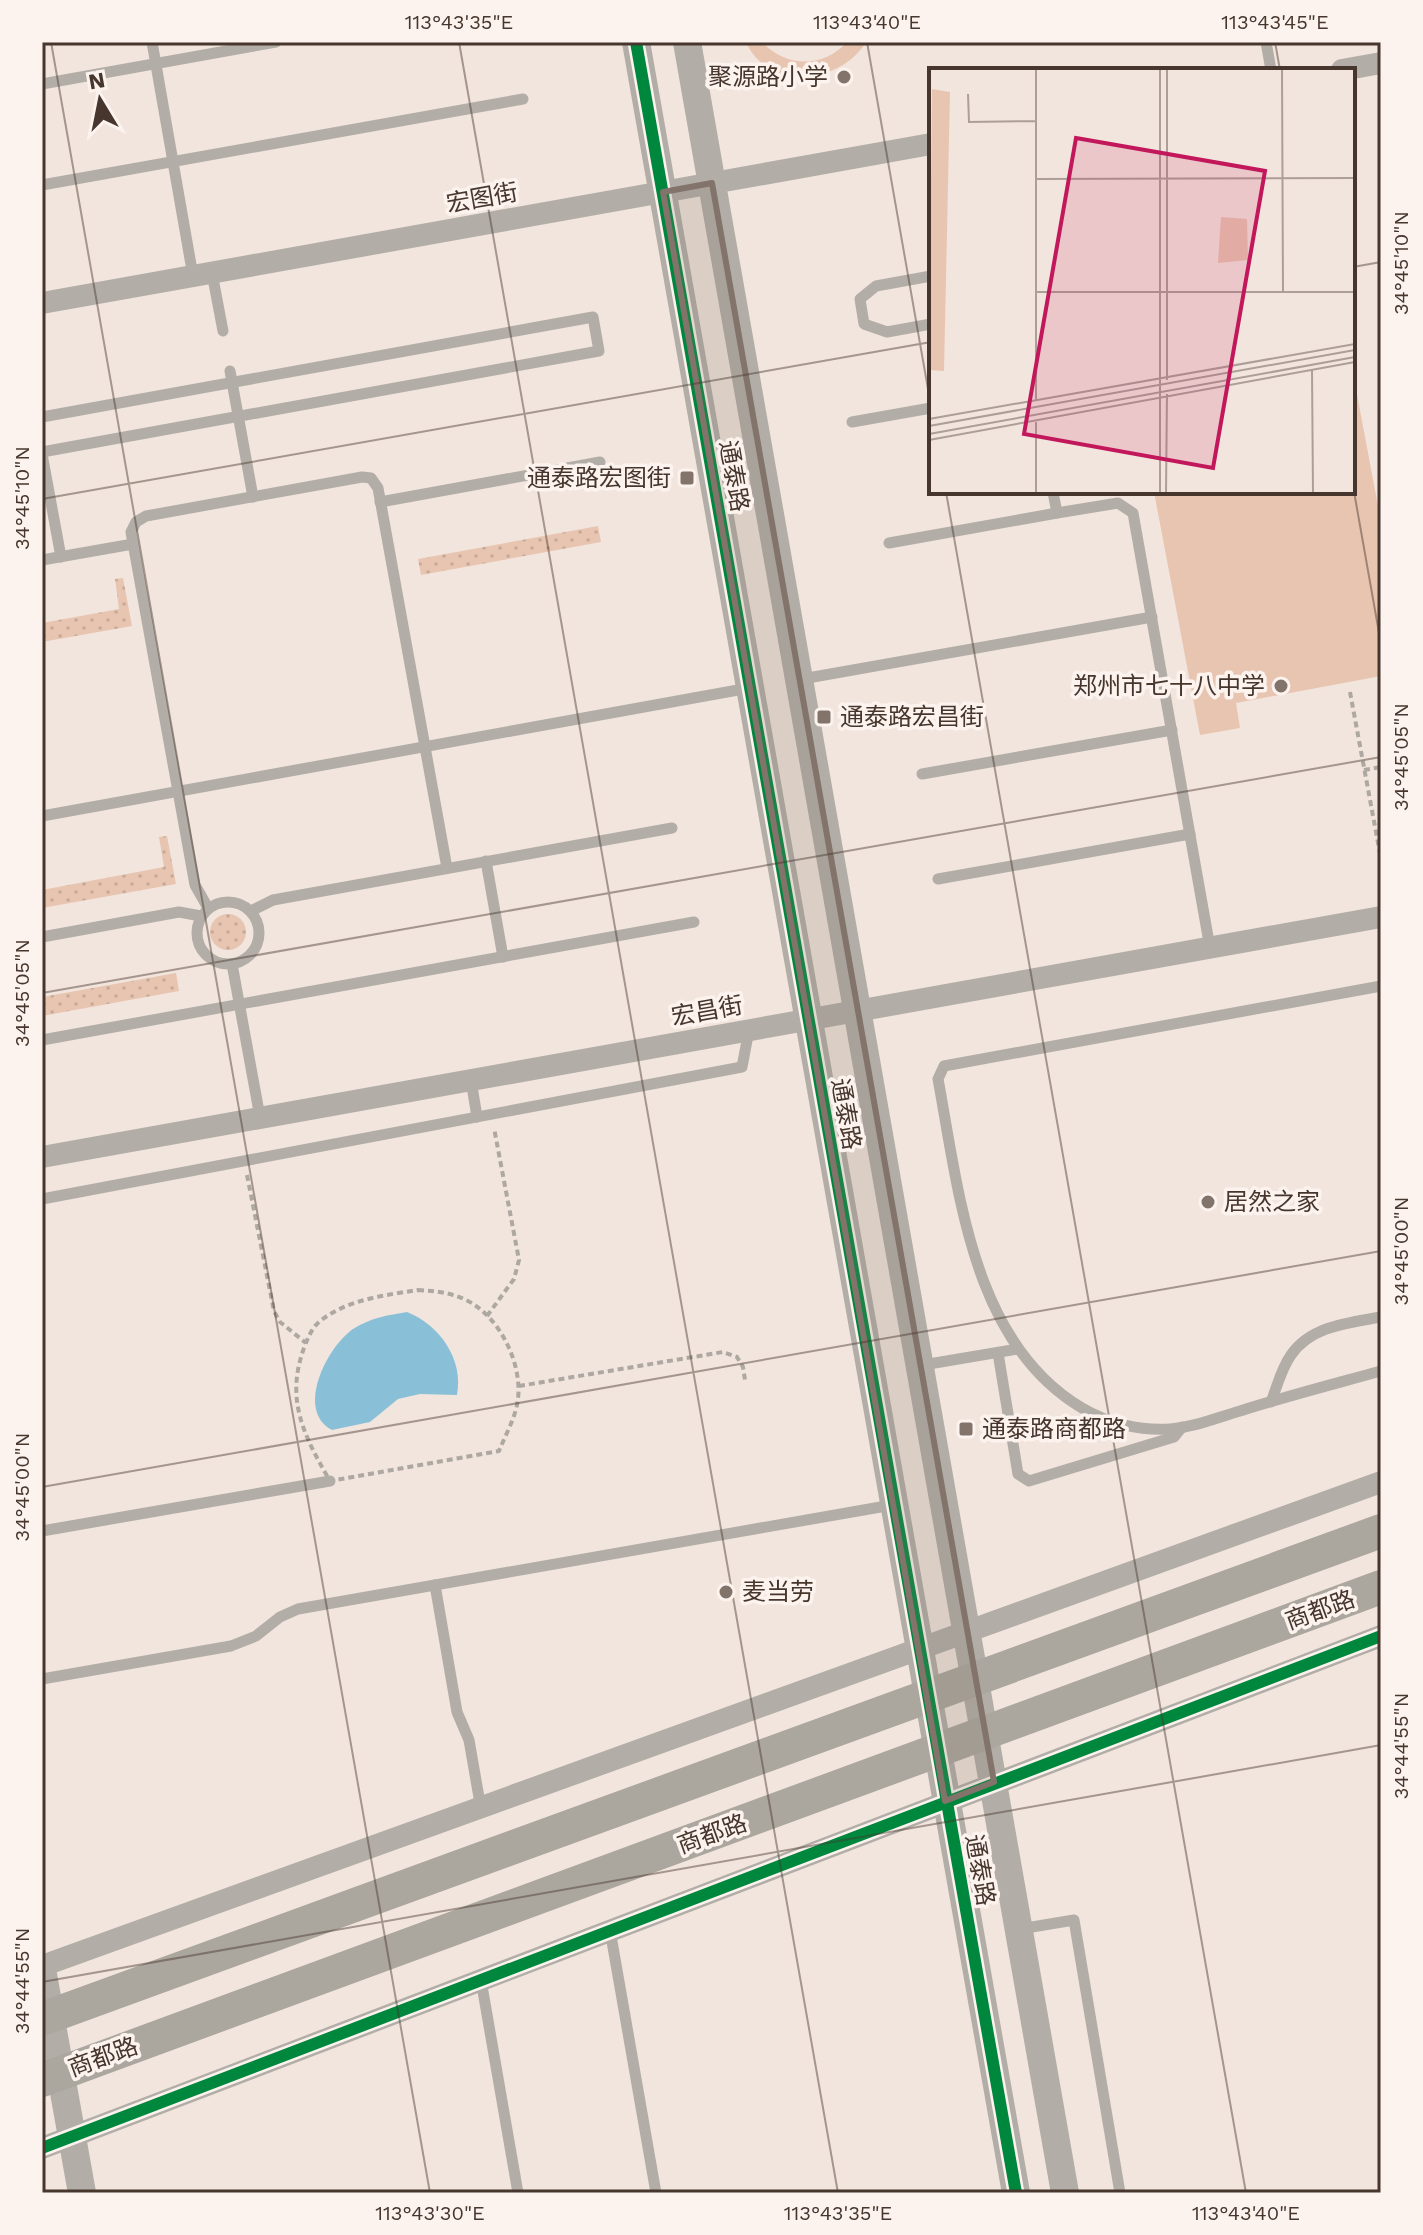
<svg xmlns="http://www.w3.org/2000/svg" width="1423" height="2235" font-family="'Work Sans','Noto Sans SC',sans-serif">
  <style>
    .grass { fill: url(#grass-dots) }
    .green { fill: #e8c5b1 }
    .water { fill: #8ac0d7 }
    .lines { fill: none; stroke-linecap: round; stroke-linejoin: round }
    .path { stroke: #ada8a1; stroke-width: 4; stroke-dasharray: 6 4; stroke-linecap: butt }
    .service { stroke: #b2aea7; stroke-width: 11 }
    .minor { stroke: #b2aea7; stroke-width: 22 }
    .tertiary { stroke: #b2aea7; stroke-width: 28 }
    .primary { stroke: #aca79e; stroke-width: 34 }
    .cycleway-casing { stroke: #fcf3ee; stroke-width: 17 }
    .cycleway { stroke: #00873e; stroke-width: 12 }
    .marked { fill: #82736b; fill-opacity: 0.2; stroke: #82736b; stroke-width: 6; stroke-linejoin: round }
    .ticks { fill: none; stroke: #46362d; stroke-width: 2; stroke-opacity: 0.45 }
    .poi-dot { fill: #82736b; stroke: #fcf3ee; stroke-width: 3 }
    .labels { text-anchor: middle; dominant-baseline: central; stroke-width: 7; stroke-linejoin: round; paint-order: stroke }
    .poi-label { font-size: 24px; fill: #46362d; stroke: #fcf3ee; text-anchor: start }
    .street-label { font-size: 24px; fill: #46362d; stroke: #fcf3ee }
    .inset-road { fill: none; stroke: #ad9f97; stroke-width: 2 }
    .view { fill: #c2185b; fill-opacity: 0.15; stroke: #c2185b; stroke-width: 4 }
    .inset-edge { fill: none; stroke: #46362d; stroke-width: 4 }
    .neatline { fill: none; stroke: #46362d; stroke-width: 3 }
    .ticks-label { font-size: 20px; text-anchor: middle; fill: #46362d }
  </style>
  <defs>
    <pattern id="grass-dots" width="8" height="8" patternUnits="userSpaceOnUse" patternTransform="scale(2)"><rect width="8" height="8" fill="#e8c5b1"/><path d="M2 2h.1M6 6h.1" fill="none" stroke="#c8aa99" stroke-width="1.8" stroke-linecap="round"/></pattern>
  </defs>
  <rect width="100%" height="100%" fill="#f2e5dd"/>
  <g class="grass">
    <path d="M598,526L601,542L421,575L418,559Z"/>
    <path d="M123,578L132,626L42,642V623L119,609L115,579Z"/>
    <path d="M167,836L176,884L42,908V890L164,867L159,837Z"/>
    <circle cx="228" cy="932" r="18"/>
    <path d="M176,973L179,991L42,1016V997Z"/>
  </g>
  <g class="green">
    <path d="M746,42C769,42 763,47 781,56C804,67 830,61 847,42H866C841,84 768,92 746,42Z"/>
    <path d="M1353,373L1381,522V676L1236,703L1240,728L1200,735L1154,492H1353Z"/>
  </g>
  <path class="water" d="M407,1312C440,1325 464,1360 457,1395L420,1394L398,1399L370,1422L332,1430C295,1410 327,1347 353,1329C370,1318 388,1315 407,1312Z"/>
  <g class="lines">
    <g class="path">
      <path d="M1350,692L1381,859"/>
      <path d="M1364,770L1381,767"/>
      <path d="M247,1175L274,1311L280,1322L306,1343"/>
      <path d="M418,1290C434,1291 450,1292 466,1300C500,1316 525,1367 517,1405C514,1420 505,1436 499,1451L330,1481C304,1436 285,1400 304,1348C308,1338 311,1329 319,1322C345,1300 385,1295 418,1290Z"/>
      <path d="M487,1316L514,1279L519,1260L494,1128"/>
      <path d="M519,1386L723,1352L737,1357L743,1367L745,1380"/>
    </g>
    <g class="service">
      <path d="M152,42L193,276"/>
      <path d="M1266,42L1271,70"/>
      <path d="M42,84L276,42"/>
      <path d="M42,185L523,99"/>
      <path d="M212,273L223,331"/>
      <path d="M931,276L876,286L860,299L864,324L887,332L931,324"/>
      <path d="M230,371L253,497"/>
      <path d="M42,417L593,317L599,351L42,452"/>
      <path d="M852,422L931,408"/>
      <path d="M42,454L61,557"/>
      <path d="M1053,492L1057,513L1118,503L1133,513L1210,948"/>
      <path d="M380,502L600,462"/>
      <path d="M889,543L1057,513"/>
      <path d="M42,560L133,544"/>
      <path d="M802,679L1152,617"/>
      <path d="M922,774L1172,730"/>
      <path d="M42,816L749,688"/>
      <path d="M486,861L503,957"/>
      <path d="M938,879L1190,834"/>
      <circle cx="228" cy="933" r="31"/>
      <path d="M208,908L195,885L131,532L136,522L146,516L362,477L371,478L378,488L447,868"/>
      <path d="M251,911L273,900L672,828"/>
      <path d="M42,937L179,912L201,916"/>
      <path d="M232,964L260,1117"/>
      <path d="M1381,986L944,1066L938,1079C959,1192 972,1343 1082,1408C1107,1423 1140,1431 1170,1429C1195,1427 1216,1418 1240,1411C1287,1396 1334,1384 1381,1371"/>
      <path d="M42,1040L694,922"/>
      <path d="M471,1080L477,1117"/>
      <path d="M42,1199L742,1067L749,1030"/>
      <path d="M998,1353L1018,1474L1029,1481L1174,1437L1182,1427"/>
      <path d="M923,1365L1018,1349"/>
      <path d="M1271,1402C1277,1387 1281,1369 1291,1355C1311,1326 1348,1323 1381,1317"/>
      <path d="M42,1531L330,1481"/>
      <path d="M435,1585L457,1712L469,1740L481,1809"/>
      <path d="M42,1679L231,1646L256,1636L280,1617L298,1609L892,1505"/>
      <path d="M1020,1929L1074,1920L1120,2193"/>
      <path d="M610,1930L656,2193"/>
      <path d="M481,1980L518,2193"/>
    </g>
    <g class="minor">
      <path d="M1342,70L1381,63"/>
      <path d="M42,303L931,144"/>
      <path d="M42,1157L1381,917"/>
      <path d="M42,1966L1381,1482"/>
      <path d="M42,2148L1381,1636"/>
    </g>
    <g class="tertiary">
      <path d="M636,42L1016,2193"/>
      <path d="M687,42C814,759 941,1476 1065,2193"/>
      <path d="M42,1969L82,2193"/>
    </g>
    <g class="primary">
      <path d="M42,2019L1381,1531"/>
      <path d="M42,2080L1381,1587"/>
    </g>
    <g class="cycleway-casing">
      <g id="cycleway">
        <path d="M636,42L1016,2193"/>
        <path d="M42,2148L1381,1636"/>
      </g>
    </g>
    <use href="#cycleway" class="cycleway"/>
  </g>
  <path class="marked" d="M712,183L994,1782L945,1801L663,192Z"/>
  <path class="ticks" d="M51,42L430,2193M459,42L838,2193M867,42L931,406M1275,42L1280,70M1353,267L1381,262M1353,486L1381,644M946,492L1246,2193M42,499L931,342M42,993L1381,757M42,1487L1381,1251M42,1982L1381,1745"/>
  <g class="poi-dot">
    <circle cx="844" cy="77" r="8"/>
    <rect x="679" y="470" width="16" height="16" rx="4"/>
    <circle cx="1281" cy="686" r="8"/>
    <rect x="816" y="709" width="16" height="16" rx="4"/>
    <circle cx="1208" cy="1202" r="8"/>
    <rect x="958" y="1421" width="16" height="16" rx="4"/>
    <circle cx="726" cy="1592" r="8"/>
  </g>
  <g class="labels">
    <g class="poi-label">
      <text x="828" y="77" text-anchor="end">聚源路小学</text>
      <text x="671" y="478" text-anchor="end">通泰路宏图街</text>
      <text x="1265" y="686" text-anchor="end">郑州市七十八中学</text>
      <text x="840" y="717">通泰路宏昌街</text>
      <text x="1224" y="1202">居然之家</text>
      <text x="982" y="1429">通泰路商都路</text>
      <text x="742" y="1592">麦当劳</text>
    </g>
    <g class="street-label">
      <text transform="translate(482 198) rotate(-10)">宏图街</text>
      <text transform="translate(734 476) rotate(80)">通泰路</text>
      <text transform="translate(707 1011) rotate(-10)">宏昌街</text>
      <text transform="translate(846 1114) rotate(80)">通泰路</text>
      <text transform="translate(1320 1610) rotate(-20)">商都路</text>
      <text transform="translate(712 1834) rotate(-20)">商都路</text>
      <text transform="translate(980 1870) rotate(80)">通泰路</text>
      <text transform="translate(103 2057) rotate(-20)">商都路</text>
    </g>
  </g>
  <g transform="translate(929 68)">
    <rect width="426" height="426" fill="#f2e5dd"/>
    <path d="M3,21L21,24L15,303L0,302ZM292,149L318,151L319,192L289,195Z" fill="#e8c5b1"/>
    <path class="inset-road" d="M107,1V332M231,1V425M238,1V312M353,1L354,224M39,26L40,54L107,53M107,111L426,110M107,224H426M383,302L384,425M0,351L426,276M107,354V425M0,358L426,282M0,366L426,289M0,372L426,294M237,425L238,326"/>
    <path class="view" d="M147,70L336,103L284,400L95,366Z"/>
    <rect width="426" height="426" class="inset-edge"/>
  </g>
  <rect width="1423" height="2235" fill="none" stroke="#fcf3ee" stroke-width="88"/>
  <g transform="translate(100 100) rotate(350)" stroke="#fcf3ee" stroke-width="6" paint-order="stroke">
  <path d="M0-6L14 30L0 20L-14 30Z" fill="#46362d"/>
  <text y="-12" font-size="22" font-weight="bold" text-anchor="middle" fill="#46362d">N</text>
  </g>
  <rect x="44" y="44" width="1335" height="2147" class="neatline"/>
  <g class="ticks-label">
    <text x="459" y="29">113°43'35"E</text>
    <text x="867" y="29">113°43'40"E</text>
    <text x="1275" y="29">113°43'45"E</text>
    <text transform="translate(1401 263) rotate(-90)" y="7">34°45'10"N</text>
    <text transform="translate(22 498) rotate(-90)" y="7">34°45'10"N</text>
    <text transform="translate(1401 757) rotate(-90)" y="7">34°45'05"N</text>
    <text transform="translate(22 993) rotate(-90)" y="7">34°45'05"N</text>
    <text transform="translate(1401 1251) rotate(-90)" y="7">34°45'00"N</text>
    <text transform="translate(22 1487) rotate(-90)" y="7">34°45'00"N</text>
    <text transform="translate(1401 1746) rotate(-90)" y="7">34°44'55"N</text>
    <text transform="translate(22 1981) rotate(-90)" y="7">34°44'55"N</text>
    <text x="430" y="2220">113°43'30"E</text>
    <text x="838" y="2220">113°43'35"E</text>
    <text x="1246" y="2220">113°43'40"E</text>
  </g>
</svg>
